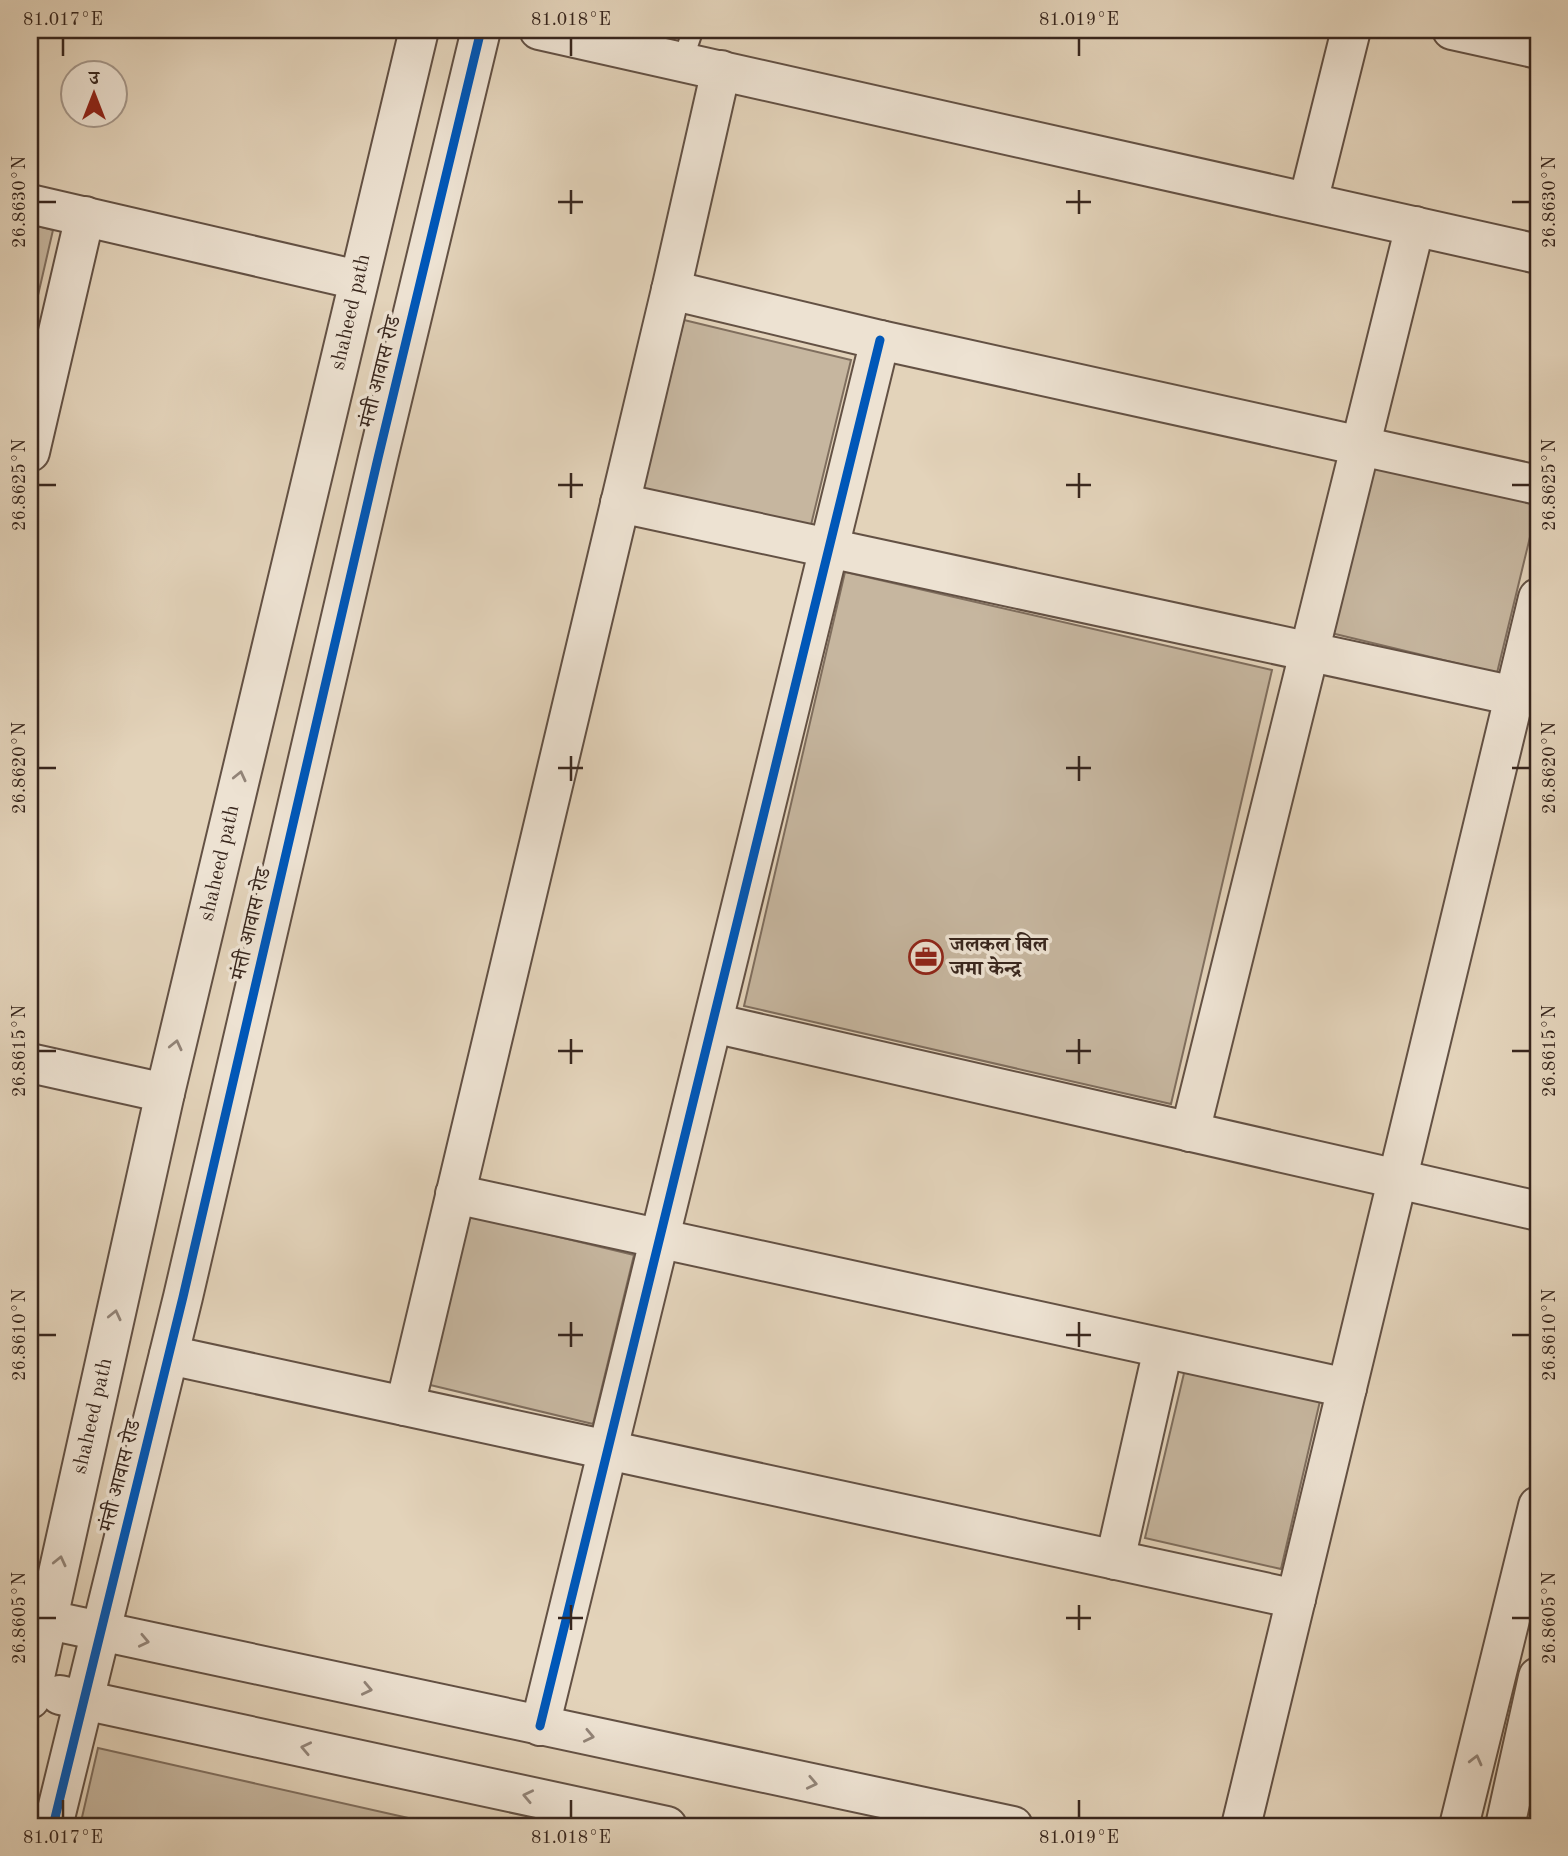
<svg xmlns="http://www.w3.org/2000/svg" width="1568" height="1856" font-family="'Old Standard TT','Noto Serif Devanagari',serif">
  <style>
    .green { fill: #c6b69f; stroke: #7f6e5e; stroke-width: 2 }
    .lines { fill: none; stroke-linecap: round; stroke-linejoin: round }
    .service-casing { stroke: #635144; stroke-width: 23 }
    .minor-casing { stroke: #635144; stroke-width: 42 }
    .tertiary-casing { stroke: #635144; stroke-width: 42 }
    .service { stroke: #ede2d2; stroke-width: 19 }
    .minor { stroke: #ede2d2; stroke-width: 38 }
    .tertiary { stroke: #ede2d2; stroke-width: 38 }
    .cycleway-casing { stroke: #ede2d2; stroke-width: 13 }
    .cycleway { stroke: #0057b8; stroke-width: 9 }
    .oneway { stroke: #928478 }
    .ticks { fill: none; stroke: #38261d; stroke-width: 2.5 }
    .labels { text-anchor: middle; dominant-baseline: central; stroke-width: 7; stroke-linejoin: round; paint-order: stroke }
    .street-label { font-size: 21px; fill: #38261d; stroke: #ede2d2 }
    .poi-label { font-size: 21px; font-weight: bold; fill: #38261d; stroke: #ede2d2; text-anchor: start }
    .neatline { fill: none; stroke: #38261d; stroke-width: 2.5 }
    .ticks-label { font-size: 18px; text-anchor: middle; fill: #38261d }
  </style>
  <rect width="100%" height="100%" fill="#e3d3ba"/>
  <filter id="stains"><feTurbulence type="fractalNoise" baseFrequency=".00286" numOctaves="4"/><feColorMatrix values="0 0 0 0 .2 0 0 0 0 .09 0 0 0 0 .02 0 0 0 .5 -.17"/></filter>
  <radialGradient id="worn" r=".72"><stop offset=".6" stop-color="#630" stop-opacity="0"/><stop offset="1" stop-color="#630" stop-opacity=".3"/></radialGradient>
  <g class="green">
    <path d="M30,224L53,230L30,330Z"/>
    <path d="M684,320L851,360L810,529L643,489Z"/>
    <path d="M1372,464L1538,504L1497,673L1331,633Z"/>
    <path d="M845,572L1272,670L1171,1104L744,1006Z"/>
    <path d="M467,1215L634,1255L593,1424L426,1384Z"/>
    <path d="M1185,1369L1320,1401L1281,1569L1145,1538Z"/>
    <path d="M98,1748L444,1826H80Z"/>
  </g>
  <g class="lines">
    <g class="service-casing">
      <path id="service" d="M682,62L693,30"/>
    </g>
    <g class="minor-casing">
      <g id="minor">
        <path d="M539,30L1538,254"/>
        <path d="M1452,30L1538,49"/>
        <path d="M1308,202L1351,30"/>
        <path d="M30,204L358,280"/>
        <path d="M671,290L880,340L1538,485"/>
        <path d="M30,452L85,216"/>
        <path d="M620,503L1515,696"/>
        <path d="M713,1023L1538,1211"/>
        <path d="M30,1063L165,1093"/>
        <path d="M1190,1132L1415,226"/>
        <path d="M455,1194L1347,1388"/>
        <path d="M169,1355L1296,1599"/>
        <path d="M405,1406L671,290L721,70"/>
        <path d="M1115,1560L1163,1349"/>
        <path d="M540,1726L880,340"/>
        <path d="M1241,1826L1538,598"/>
        <path d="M1459,1826L1538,1506"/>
        <path d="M1505,1826L1538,1677"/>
      </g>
    </g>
    <g class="tertiary-casing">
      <g id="tertiary">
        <path d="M30,1616L1013,1826"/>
        <path d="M60,1695L667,1826"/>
        <path d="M30,1699L165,1093L419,30"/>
        <path d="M53,1826L183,1297L378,458L481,30"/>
      </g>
    </g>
    <use href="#service" class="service"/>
    <use href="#minor" class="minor"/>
    <use href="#tertiary" class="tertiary"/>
    <g class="cycleway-casing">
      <g id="cycleway">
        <path d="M540,1726L880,340"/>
        <path d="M53,1826L183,1297L378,458L481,30"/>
      </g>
    </g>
    <use href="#cycleway" class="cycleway"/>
  </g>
  <defs><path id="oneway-chevron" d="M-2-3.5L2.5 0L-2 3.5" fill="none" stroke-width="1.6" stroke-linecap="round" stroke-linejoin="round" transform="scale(1.75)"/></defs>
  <g class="oneway">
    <use href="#oneway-chevron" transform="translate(240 776) rotate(-77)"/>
    <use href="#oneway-chevron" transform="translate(176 1045) rotate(-77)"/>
    <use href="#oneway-chevron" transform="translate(115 1315) rotate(-77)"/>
    <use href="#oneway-chevron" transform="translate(60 1561) rotate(-77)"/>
    <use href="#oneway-chevron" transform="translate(144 1641) rotate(12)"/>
    <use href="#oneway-chevron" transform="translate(367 1689) rotate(12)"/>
    <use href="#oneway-chevron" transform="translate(589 1736) rotate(12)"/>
    <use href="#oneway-chevron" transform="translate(306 1748) rotate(-168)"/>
    <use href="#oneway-chevron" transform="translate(1476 1760) rotate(-76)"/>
    <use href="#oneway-chevron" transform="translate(812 1783) rotate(12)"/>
    <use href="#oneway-chevron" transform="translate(528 1796) rotate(-168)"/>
  </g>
  <path class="ticks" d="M63,38V56M571,38V56M1079,38V56M571,190V214M1079,190V214M38,202H56M558,202H583M1066,202H1091M1512,202H1530M571,473V498M1079,473V498M38,485H56M558,485H583M1066,485H1091M1512,485H1530M571,756V781M1079,756V781M38,768H56M558,768H583M1066,768H1091M1512,768H1530M571,1039V1064M1079,1039V1064M38,1051H56M558,1051H583M1066,1051H1091M1512,1051H1530M571,1322V1347M1079,1322V1347M38,1335H56M558,1335H583M1066,1335H1091M1512,1335H1530M571,1605V1630M1079,1605V1630M38,1618H56M558,1618H583M1066,1618H1091M1512,1618H1530M63,1800V1818M571,1800V1818M1079,1800V1818"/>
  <defs>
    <g id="office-ring" transform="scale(1.75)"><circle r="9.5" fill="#ede2d2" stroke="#8f2418" stroke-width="1.5"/><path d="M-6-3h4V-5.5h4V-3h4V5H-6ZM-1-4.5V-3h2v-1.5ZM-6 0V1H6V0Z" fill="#8f2418"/></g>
  </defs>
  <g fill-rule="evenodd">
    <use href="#office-ring" x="926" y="957"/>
  </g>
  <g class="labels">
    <g class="street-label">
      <text transform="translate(351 312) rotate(-77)">shaheed path</text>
      <text transform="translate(381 372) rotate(-76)">मंत्ती आवास रोड</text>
      <text transform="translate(220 863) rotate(-77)">shaheed path</text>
      <text transform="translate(252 924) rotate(-77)">मंत्ती आवास रोड</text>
      <text transform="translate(93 1416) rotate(-77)">shaheed path</text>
      <text transform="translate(121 1476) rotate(-76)">मंत्ती आवास रोड</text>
    </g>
    <g class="poi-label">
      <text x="950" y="945">जलकल बिल<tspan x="950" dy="24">जमा केन्द्र</tspan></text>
    </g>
  </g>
  <rect width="1568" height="1856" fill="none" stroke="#e3d3ba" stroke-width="77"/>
  <g transform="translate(94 94)"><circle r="33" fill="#ede2d2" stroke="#a5978a" stroke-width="2"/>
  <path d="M0-5L12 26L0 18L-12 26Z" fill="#8f2418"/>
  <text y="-10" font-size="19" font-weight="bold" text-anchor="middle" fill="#38261d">उ</text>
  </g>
  <rect x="38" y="38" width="1492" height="1780" class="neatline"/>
  <g class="ticks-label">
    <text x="63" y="25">81.017°E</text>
    <text x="571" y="25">81.018°E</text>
    <text x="1079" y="25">81.019°E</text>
    <text transform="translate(19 202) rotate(-90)" y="6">26.8630°N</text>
    <text transform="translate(1549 202) rotate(-90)" y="6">26.8630°N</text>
    <text transform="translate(19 485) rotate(-90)" y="6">26.8625°N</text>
    <text transform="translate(1549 485) rotate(-90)" y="6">26.8625°N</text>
    <text transform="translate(19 768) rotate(-90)" y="6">26.8620°N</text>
    <text transform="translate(1549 768) rotate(-90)" y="6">26.8620°N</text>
    <text transform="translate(19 1051) rotate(-90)" y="6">26.8615°N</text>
    <text transform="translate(1549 1051) rotate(-90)" y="6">26.8615°N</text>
    <text transform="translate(19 1335) rotate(-90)" y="6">26.8610°N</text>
    <text transform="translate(1549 1335) rotate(-90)" y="6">26.8610°N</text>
    <text transform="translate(19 1618) rotate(-90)" y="6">26.8605°N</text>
    <text transform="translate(1549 1618) rotate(-90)" y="6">26.8605°N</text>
    <text x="63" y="1843">81.017°E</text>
    <text x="571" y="1843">81.018°E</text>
    <text x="1079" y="1843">81.019°E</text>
  </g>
  <rect width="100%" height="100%" filter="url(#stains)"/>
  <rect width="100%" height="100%" fill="url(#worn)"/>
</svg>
